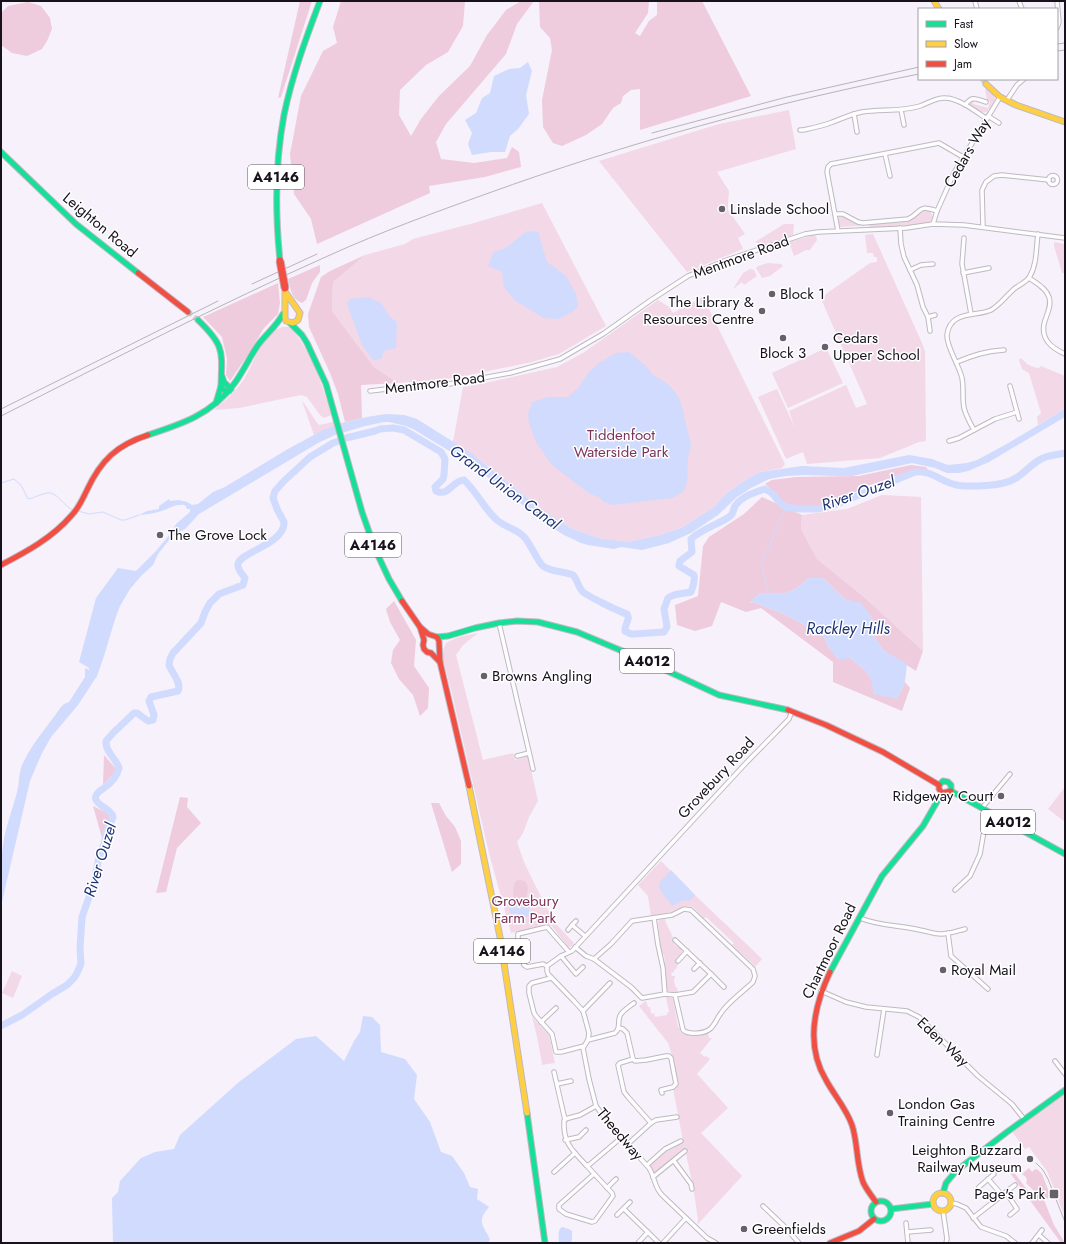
<svg xmlns="http://www.w3.org/2000/svg" width="1066" height="1244" font-family="Jost,sans-serif">
  <style>
    .green { fill: #f3d8e7 }
    .forest { fill: #efcbde }
    .water { fill: #d0dbfd }
    .lines { fill: none; stroke-linecap: round; stroke-linejoin: round }
    .stream { stroke: #d0dbfd; stroke-width: 1 }
    .river { stroke: #d0dbfd; stroke-width: 7 }
    .secondary-tunnel { stroke: #d5d0d9; stroke-width: 5; stroke-dasharray: 5 2.5; stroke-linecap: butt }
    .street-casing { stroke: #beb9c2; stroke-width: 5.5 }
    .fast-casing { stroke: #beb9c2; stroke-width: 7 }
    .slow-casing { stroke: #beb9c2; stroke-width: 7 }
    .jam-casing { stroke: #beb9c2; stroke-width: 7 }
    .street { stroke: #fefdfe; stroke-width: 3.5 }
    .fast { stroke: #16e098; stroke-width: 5 }
    .slow { stroke: #ffcf43; stroke-width: 5 }
    .jam { stroke: #f24e42; stroke-width: 5 }
    .rail { stroke: #b6b5b8; stroke-width: 1 }
    .jam-bridge-casing { stroke: #beb9c2; stroke-width: 9; stroke-linecap: butt }
    .jam-bridge { stroke: #f24e42; stroke-width: 7 }
    .poi-dot { fill: #65606a; stroke: #fff; stroke-width: 1.5 }
    .labels { text-anchor: middle; dominant-baseline: central; stroke-width: 3; stroke-linejoin: round; paint-order: stroke }
    .shield { fill: #fff; stroke: #5d5960; stroke-width: 1 }
    .shield-label { font-size: 14px; font-weight: bold; fill: #17121c }
    .street-label { font-size: 15px; fill: #17121c; stroke: #fff }
    .poi-label { font-size: 15px; fill: #17121c; stroke: #fff; text-anchor: start }
    .park-label { font-size: 15px; fill: #7d3358; stroke: #fff }
    .water-label { font-size: 16px; font-style: italic; fill: #1f3473; stroke: #fff }
  </style>
  <rect width="100%" height="100%" fill="#f6f1fa"/>
  <g class="green">
    <path d="M987,87L994,94L995,100L987,112C981,114 971,109 968,103L969,102L974,100L973,104L988,108L990,101L987,100L985,90Z"/>
    <path d="M789,110L796,149L717,172L729,191L728,203V210L745,234L738,238L743,249L687,272L599,161L719,124Z"/>
    <path d="M542,203L606,326L559,354L532,362L455,378L398,383L374,367L332,311L333,282L365,255L405,244L413,239L474,223Z"/>
    <path d="M927,209C934,213 934,221 926,224L870,228L869,225L840,227L838,222L839,217L843,216L857,224L907,222L914,218L920,211Z"/>
    <path d="M784,224H794L793,235L762,245L755,242Z"/>
    <path d="M873,234L922,343L925,351L926,441L919,442L880,458L807,464L803,452L786,459L758,397L777,389L795,428L789,411L846,385L856,408L867,404L822,301L826,294L870,263L877,262V257H874L873,253H867L865,235Z"/>
    <path d="M814,235L816,236L817,240L810,250H806L794,256L789,242Z"/>
    <path d="M1054,242L1065,244V273H1062L1054,246Z"/>
    <path d="M768,263L781,264L783,266L770,276L762,278L756,268L758,266Z"/>
    <path d="M750,269L754,270L757,276L744,285L742,282L733,289L743,273Z"/>
    <path d="M703,297L785,464L782,468L760,472L749,478L728,492L714,507L683,527L660,535L628,542L598,538L571,528L543,510L484,463L453,442L463,387L476,385L557,367L583,353L658,300L669,307L673,313Z"/>
    <path d="M282,327H290C312,352 322,384 331,415L324,418L320,415L307,397L301,395L239,408L214,410C226,400 235,392 244,379C255,362 260,334 282,327Z"/>
    <path d="M826,348L843,383L788,408L772,373Z"/>
    <path d="M1020,358C1023,359 1024,361 1027,364C1031,366 1035,368 1039,368L1041,366L1065,376V409L1038,425L1037,417L1041,413L1029,373L1022,369L1019,360Z"/>
    <path d="M302,401C309,409 313,418 319,425L333,422L335,426L314,435Z"/>
    <path d="M882,495L921,497L923,651L864,597L817,559L801,529L802,515L847,509Z"/>
    <path d="M478,633L463,645L456,655L483,760L513,753L515,760L528,756L538,801L529,817L523,833L517,842L524,862L535,885L555,923L574,943L569,948L551,925L511,933L489,853L451,689L443,660V650L446,643L458,637Z"/>
    <path d="M1065,787V822L1048,809Z"/>
    <path d="M661,861L699,899L762,959L755,967L754,965L732,945L734,943L706,917L703,919L701,915L693,907L684,906L671,912L651,916L648,896L638,885Z"/>
    <path d="M665,919L666,923L673,937L671,939L674,941V944C677,947 682,947 682,952L676,960L679,963L676,969L674,970V972L671,973L672,976H675V977L674,980L675,986L677,988L678,992C676,992 670,992 668,991C666,989 665,960 664,955L661,953L659,943L660,941L658,922L659,920Z"/>
    <path d="M12,971L22,976L13,998L2,993Z"/>
    <path d="M666,997L672,998L673,999L678,1027L680,1028V1032C689,1038 698,1035 708,1034L709,1038H712L700,1053L705,1057L706,1056L710,1059L697,1074L728,1108L701,1133L742,1176L698,1224L697,1223L698,1220L693,1186L686,1154L689,1152L686,1148L654,1173L649,1165L665,1152L672,1149L683,1141L673,1088L675,1087V1065L668,1043L639,1006L646,1001L648,1007H650L651,1014L654,1013L655,1017L667,1015V1013L669,1012Z"/>
    <path d="M532,1017L549,1035L555,1063L541,1065L542,1063L536,1032Z"/>
    <path d="M1065,1093V1217L1047,1171L1029,1147L1025,1149L1013,1133L1014,1130Z"/>
  </g>
  <g class="forest">
    <path d="M300,1H312L281,97L278,98Z"/>
    <path d="M341,1H465L463,26L448,52L426,65L400,90L399,115L411,136L421,119L439,96L470,66L487,35L506,10L521,1H534L517,24L506,54L446,124L436,142L441,159L474,163L507,158L512,147L519,152L521,167L485,177L429,186L430,193L317,244L311,219L294,194L290,154L301,96L323,51L337,43L333,27Z"/>
    <path d="M539,1H649L648,13L635,33L640,36L649,21L657,15V1H702L751,96L640,130V89L631,90L623,96L621,103L613,108L602,124L586,135L562,146L553,143L543,127L542,100L552,50L550,38L540,27Z"/>
    <path d="M28,2L41,6L50,18L52,29L47,41L42,49L27,56L12,53L1,45V13L8,6Z"/>
    <path d="M365,255L333,282L332,311L374,367L398,383L361,385L362,418L345,422L338,394L330,373L309,327L308,314L321,277L330,271Z"/>
    <path d="M320,265V272L312,283L306,300L302,303C291,299 291,290 288,279Z"/>
    <path d="M278,283L280,303L278,314L264,328L249,353L230,381L226,375L227,359L222,337L203,317Z"/>
    <path d="M911,465L926,467L928,470H913L865,487L837,501L823,506L797,507L787,504L778,499L770,488L765,484L772,480L796,477L859,476Z"/>
    <path d="M762,497L802,515L801,529L817,559L864,597L923,651L916,671L883,650L873,635L872,617L860,603L846,600L823,578H809L797,588L786,593H760L749,603L753,602L784,614L823,635L829,648L850,658L866,671L873,682L897,699L905,682L910,688L902,711L833,682V662L761,608L746,612L721,602L712,626L695,631L677,625L675,605L698,596L703,546L709,537L744,514Z"/>
    <path d="M394,601L416,640L414,666L429,688L428,708L420,716L413,695L399,679L391,663L393,650L400,640L390,622L386,609Z"/>
    <path d="M104,755L117,770L103,785Z"/>
    <path d="M180,797L188,798L187,807L201,823L177,848L166,892L156,893Z"/>
    <path d="M431,803H439L446,816L455,827L461,841V864L452,872Z"/>
    <path d="M93,806L111,815L102,838Z"/>
    <path d="M518,880C533,880 527,895 525,903L521,906C512,900 512,891 515,882Z"/>
    <path d="M1029,1168L1032,1172L1035,1169L1038,1170L1042,1174L1051,1197L1044,1200L1054,1225L1065,1243H1061L1056,1236L1010,1173L1013,1171L1034,1199L1036,1198L1034,1195L1036,1193L1026,1183L1027,1181L1026,1177L1022,1174Z"/>
  </g>
  <g class="water">
    <path d="M528,62L532,71L526,95L529,114L518,129L510,136L505,152H491L472,155L468,144L472,133L465,120L476,113L482,98L490,93L494,76L509,69L520,68Z"/>
    <path d="M527,231L538,232L547,262L566,276L576,294L578,307L572,312L559,319L543,318L528,308L515,301L504,287L502,272L488,266L493,253L507,247Z"/>
    <path d="M368,297L381,303L390,317L397,322L396,348L384,351L381,359L373,360L362,345L347,304L350,299Z"/>
    <path d="M629,352L646,366L653,375L660,379L669,385L678,396L681,403L691,445L688,457L687,481L684,491L672,498L612,505L604,502L599,497L590,494L552,465L536,442L529,423L528,414L532,402L548,397H568L578,388L589,372L599,363L616,353Z"/>
    <path d="M1065,409V417L989,462L968,471L959,473H947L935,468L912,463L852,476H837L805,475L786,476L769,479L751,488L737,497L718,515L691,533L669,543L642,550L621,547L614,549L588,545L581,543L564,535L548,525L471,464L413,429L406,426L389,422H384L365,426L335,435L318,443L199,514L185,529L173,535L158,554L153,565L141,576L130,589L120,606L116,616L104,656L97,676L78,705L51,737L41,755L30,781L1,906C1,884 0,861 4,839C7,823 13,808 17,792C20,782 18,773 23,763C33,742 48,726 61,707L64,704L69,702L78,688L85,677V668L89,670V668L79,662L96,598L118,568L136,571L156,551L171,533L176,524L190,512V509H187L185,505C175,503 167,510 158,512C151,514 145,514 139,515L147,511L159,509V506L169,499L170,501L179,500L187,502L192,505L198,504L213,492L225,487L288,449L323,430L345,422L367,417L386,414L404,415L417,419L471,453L543,510L571,528L598,538L628,542L660,535L683,527L714,507L728,492L749,478L760,472L802,466L844,468L909,455L932,459L948,465L967,463L977,460L1005,445Z"/>
    <path d="M809,578H823L846,600L860,602L872,617L873,635L883,650L907,664L905,682L897,699L873,694C873,674 865,670 850,658L838,660L829,648L823,635L784,614L753,602L748,603L760,593H786L797,588Z"/>
    <path d="M671,870L695,895L691,900L682,901L672,906L659,888L660,882Z"/>
    <path d="M511,907L518,908L528,907L529,909V915C525,920 518,920 512,917L509,910Z"/>
    <path d="M363,1016L372,1017L380,1025L381,1052L405,1059L417,1075L414,1099L430,1122L441,1152L452,1156L464,1173L470,1187L478,1189L477,1199L489,1207C477,1221 482,1224 490,1239L488,1243H113L112,1198L118,1192L120,1181L141,1158L155,1152L174,1149L180,1135L239,1082L296,1039L316,1036L344,1061L354,1041L360,1032Z"/>
    <path d="M562,1227L569,1229L572,1231V1238L571,1243H559C559,1238 557,1230 562,1227Z"/>
  </g>
  <g class="lines">
    <g class="stream">
      <path d="M1,483L14,479L21,485L28,499C35,498 40,494 47,493C57,491 63,506 73,510"/>
      <path d="M78,511L89,514L103,512L121,520H125L139,515"/>
      <path d="M769,593L761,566L786,507"/>
    </g>
    <path class="river" d="M1,1026L22,1015L52,994L67,985L74,978L77,973L81,964L80,948L82,917L94,883L99,857L104,844L107,830L113,817C112,807 81,802 104,788C111,783 117,777 119,768C116,758 105,752 106,741L114,732L134,713H137L148,721L153,720L154,715L149,701L151,697L178,691C182,683 172,673 169,665L170,659L173,653L201,623L205,612L210,603L219,594L243,585L245,578C242,574 237,569 238,564C240,552 285,544 284,522L277,509L273,498L275,491L284,481L310,457L333,443L346,438L375,431L380,429L393,428L404,430L441,452L445,459L444,475L443,479L435,487L436,491C449,497 453,480 464,480C477,492 484,509 497,520C506,528 518,529 525,538C531,545 538,562 543,566C551,572 563,571 573,575C577,579 578,586 582,591C585,595 620,612 627,614C631,619 624,625 625,631L631,634H634L664,632L667,627L664,609L668,598C675,593 683,594 691,592C693,587 695,581 694,575L679,566L680,561L692,552L691,539C702,529 717,525 729,517C734,514 733,510 735,506C742,496 755,492 765,489L772,493L780,503L786,507L800,509H817L832,506L915,472C929,470 940,480 953,484C961,487 970,486 978,486C991,485 1008,485 1019,476C1026,471 1033,463 1041,459C1048,455 1057,455 1065,453"/>
    <g class="secondary-tunnel">
      <path d="M982,79L986,84"/>
      <path d="M188,312L198,320"/>
    </g>
    <g class="street-casing">
      <g id="street">
        <path d="M975,1L977,9"/>
        <path d="M1019,1L1022,9"/>
        <path d="M1057,28L1059,22L1057,1"/>
        <path d="M1007,100L1017,85L1024,79"/>
        <path d="M965,105C973,95 975,99 986,102"/>
        <path d="M901,110L904,125"/>
        <path d="M854,114L857,132"/>
        <path d="M988,116L999,123"/>
        <path d="M800,130H803C812,128 822,126 830,123C841,119 851,114 862,112C881,109 901,112 920,106C929,103 936,97 946,98C960,99 975,111 987,119"/>
        <path d="M885,154L890,176"/>
        <circle cx="1053" cy="180" r="4.5"/>
        <path d="M835,214H843L858,222L863,223L908,219C923,212 916,204 937,211"/>
        <path d="M933,224L937,211L954,173L1000,97"/>
        <path d="M983,227L982,190L986,182L994,176L1002,175L1049,180"/>
        <path d="M900,228L901,244L904,257L917,285L923,307L928,317L930,331"/>
        <path d="M838,231L827,172L828,167L831,164L939,143L963,157"/>
        <path d="M964,238L962,264L971,314"/>
        <path d="M910,270L921,265L933,264"/>
        <path d="M963,273L989,268"/>
        <path d="M1029,278C1036,283 1046,288 1049,297C1052,307 1046,315 1044,324C1041,340 1052,348 1065,354"/>
        <path d="M928,317L935,315"/>
        <path d="M957,362C974,355 986,351 1004,350"/>
        <path d="M1010,386L1017,412L995,419L974,430C970,423 966,416 964,408C962,398 964,388 962,378C959,365 946,346 947,335C950,310 976,317 991,310C1000,305 1006,296 1014,289C1019,285 1027,282 1030,276C1037,264 1036,248 1038,234"/>
        <path d="M370,391L421,385L449,384L510,373L560,359L603,334L651,300L688,276L724,261L805,234L818,232L906,228L933,224L964,225L1065,238"/>
        <path d="M1017,412L1019,419"/>
        <path d="M949,441L959,438L974,430"/>
        <path d="M499,623L533,769"/>
        <path d="M517,756L529,753"/>
        <path d="M982,808L1010,774"/>
        <path d="M955,890L970,876L980,854L984,831L992,813"/>
        <path d="M654,918L658,945L663,968L665,994"/>
        <path d="M860,918C879,926 899,925 920,930C927,931 934,934 941,934C949,934 957,931 965,929"/>
        <path d="M576,921L572,925L585,936"/>
        <path d="M568,930L572,925"/>
        <path d="M948,933L951,956L988,989"/>
        <path d="M675,940L711,974"/>
        <path d="M575,947L586,956L594,959L631,987L642,998L665,994L675,995L693,992L711,974L724,987"/>
        <path d="M561,956L576,974L583,967"/>
        <path d="M594,959L611,944L632,921L672,915L684,909L691,910L753,969L755,976L753,982C743,992 729,1001 721,1013C717,1018 715,1025 710,1029C704,1034 688,1035 683,1030L675,995"/>
        <path d="M678,961L687,951"/>
        <path d="M547,966L543,964L527,967L524,965L518,942V934L547,927L569,952"/>
        <path d="M694,969L700,963"/>
        <path d="M551,978L532,983L529,986V993L534,1013L536,1016L552,1034L556,1052H561L584,1046"/>
        <path d="M821,991L846,1002L866,1007L907,1011L919,1017L978,1076L1012,1104L1024,1119"/>
        <path d="M583,1011L610,983"/>
        <path d="M541,1022L556,1008"/>
        <path d="M619,1028L623,1029L627,1033L633,1059L635,1061L646,1060L666,1056H669L671,1058L676,1084L673,1087L661,1090L662,1093"/>
        <path d="M588,1040L615,1033C622,1027 616,1021 621,1014C624,1010 630,1006 634,1003"/>
        <path d="M877,1055L884,1009"/>
        <path d="M633,1059L620,1063L618,1065L624,1092L628,1097L651,1123"/>
        <path d="M1055,1061L1065,1074"/>
        <path d="M554,1072L565,1120"/>
        <path d="M557,1084L571,1081"/>
        <path d="M596,1106L580,1115L565,1119L564,1121C563,1143 572,1150 586,1165H589L622,1137"/>
        <path d="M565,1140L579,1137L586,1130"/>
        <path d="M628,1144L651,1123L656,1120L677,1117"/>
        <path d="M674,1161L691,1184L692,1189"/>
        <path d="M586,1165L612,1193L613,1196L595,1221L592,1222L566,1214L559,1209V1205L594,1174"/>
        <path d="M647,1165L665,1149L681,1141"/>
        <path d="M554,1172L575,1153"/>
        <path d="M653,1177L685,1151"/>
        <path d="M988,1179L1002,1195"/>
        <path d="M979,1187L994,1174"/>
        <path d="M607,1188L616,1179"/>
        <path d="M1006,1192L1017,1209L1010,1215"/>
        <path d="M951,1203L957,1204L966,1208L981,1227L1006,1236L1015,1243"/>
        <path d="M763,1206L784,1226L799,1243"/>
        <path d="M624,1209L659,1243"/>
        <path d="M943,1211L947,1239L946,1243"/>
        <path d="M617,1215L630,1202"/>
        <path d="M973,1218L1015,1185"/>
        <path d="M906,1223L908,1243"/>
        <path d="M907,1232L931,1230"/>
        <path d="M1039,1235L1048,1243"/>
        <path d="M638,1243L648,1232"/>
        <path d="M663,1243L686,1218"/>
        <path d="M716,1243L707,1238L662,1195C654,1187 655,1177 649,1168L607,1121L596,1106L589,1079L583,1048L588,1040L589,1033L585,1018L583,1011L574,1001L548,974L547,971V966L561,956L572,951L746,763L789,719L792,711"/>
        <path d="M1032,1243L1042,1230"/>
      </g>
    </g>
    <g class="fast-casing">
      <g id="fast">
        <path d="M1,152L76,224L138,273"/>
        <path d="M280,261C275,212 275,163 284,115C292,76 306,38 320,1"/>
        <path d="M198,320C225,346 222,351 221,386L225,391H229"/>
        <path d="M290,323L302,335L307,343L326,384L362,512L375,549L389,579L402,601"/>
        <path d="M222,376L224,382L231,389"/>
        <path d="M216,403L221,386"/>
        <path d="M148,435C182,424 212,414 234,384C243,372 249,358 258,345C266,334 276,327 283,314"/>
        <path d="M437,637L448,636L475,628L499,623L517,621L538,622L577,632L646,661L719,695L788,710"/>
        <path d="M939,785L943,781L948,782L951,785V791"/>
        <path d="M951,791L1065,854"/>
        <path d="M830,972L882,876L923,826L942,793"/>
        <path d="M527,1113L545,1243"/>
        <path d="M943,1193L946,1183L956,1171L1007,1132L1065,1090"/>
        <circle cx="881" cy="1211" r="10"/>
        <path d="M891,1209L933,1204"/>
      </g>
    </g>
    <g class="slow-casing">
      <g id="slow">
        <path d="M934,1L939,9"/>
        <path d="M986,84L1000,97L1016,105L1065,122"/>
        <path d="M285,288V318L286,321L293,323L298,320L300,313L286,293"/>
        <path d="M469,786L500,937L527,1113"/>
        <circle cx="942" cy="1202" r="9"/>
      </g>
    </g>
    <g class="jam-casing">
      <g id="jam">
        <path d="M138,273L188,312"/>
        <path d="M1,565C26,552 52,538 71,516C79,508 82,500 87,490C101,460 117,445 148,435"/>
        <path d="M402,601L420,627L428,634L437,637L439,641L440,662L469,786"/>
        <path d="M420,627L424,640L423,645L424,649L427,652L431,653L440,662"/>
        <path d="M788,710L826,725L883,752L939,785"/>
        <path d="M939,785V789L942,793L951,791"/>
        <path d="M830,972C814,1006 805,1045 826,1080C834,1095 846,1108 852,1125C858,1143 856,1163 863,1182C866,1189 871,1195 876,1202"/>
        <path d="M830,1243L859,1231L874,1219"/>
      </g>
    </g>
    <use href="#street" class="street"/>
    <use href="#fast" class="fast"/>
    <use href="#slow" class="slow"/>
    <use href="#jam" class="jam"/>
    <g class="rail">
      <path d="M1057,44L1065,43"/>
      <path d="M1057,51L1065,50"/>
      <path d="M652,133L787,97L919,67"/>
      <path d="M252,284L317,254"/>
      <path d="M1,409L218,301"/>
      <path d="M1,416C110,361 218,305 330,255C381,232 433,213 486,194C627,143 772,103 919,74"/>
      <path d="M1036,1163L1043,1170L1048,1179L1065,1222"/>
    </g>
    <g class="jam-bridge-casing">
      <path id="jam-bridge" d="M280,261L285,288"/>
    </g>
    <use href="#jam-bridge" class="jam-bridge"/>
  </g>
  <g class="poi-dot">
    <circle cx="722" cy="209" r="4"/>
    <circle cx="772" cy="294" r="4"/>
    <circle cx="762" cy="311" r="4"/>
    <circle cx="783" cy="338" r="4"/>
    <circle cx="825" cy="347" r="4"/>
    <circle cx="160" cy="535" r="4"/>
    <circle cx="484" cy="676" r="4"/>
    <circle cx="1001" cy="796" r="4"/>
    <circle cx="943" cy="970" r="4"/>
    <circle cx="890" cy="1113" r="4"/>
    <circle cx="1030" cy="1159" r="4"/>
    <rect x="1049" y="1189" width="10" height="10" rx="2"/>
    <circle cx="744" cy="1229" r="4"/>
  </g>
  <g class="labels">
    <g class="shield">
      <rect x="248" y="165" width="56" height="24" rx="3"/>
      <rect x="345" y="533" width="56" height="24" rx="3"/>
      <rect x="620" y="649" width="54" height="24" rx="3"/>
      <rect x="981" y="810" width="54" height="24" rx="3"/>
      <rect x="474" y="939" width="56" height="24" rx="3"/>
    </g>
    <g class="shield-label">
      <text x="276" y="177">A4146</text>
      <text x="373" y="545">A4146</text>
      <text x="647" y="661">A4012</text>
      <text x="1008" y="822">A4012</text>
      <text x="502" y="951">A4146</text>
    </g>
    <g class="street-label">
      <text transform="translate(967 153) rotate(-60)">Cedars Way</text>
      <text transform="translate(100 225) rotate(40)">Leighton Road</text>
      <text transform="translate(741 257) rotate(-20)">Mentmore Road</text>
      <text transform="translate(435 383) rotate(-7)">Mentmore Road</text>
      <text transform="translate(716 778) rotate(-47)">Grovebury Road</text>
      <text transform="translate(829 951) rotate(-64)">Chartmoor Road</text>
      <text transform="translate(943 1042) rotate(43)">Eden Way</text>
      <text transform="translate(620 1134) rotate(50)">Theedway</text>
    </g>
    <g class="poi-label">
      <text x="730" y="209">Linslade School</text>
      <text x="780" y="294">Block 1</text>
      <text x="754" y="302" text-anchor="end">The Library &amp;<tspan x="754" dy="17">Resources Centre</tspan></text>
      <text x="833" y="338">Cedars<tspan x="833" dy="17">Upper School</tspan></text>
      <text x="783" y="353" text-anchor="middle">Block 3</text>
      <text x="168" y="535">The Grove Lock</text>
      <text x="492" y="676">Browns Angling</text>
      <text x="993" y="796" text-anchor="end">Ridgeway Court</text>
      <text x="951" y="970">Royal Mail</text>
      <text x="898" y="1104">London Gas<tspan x="898" dy="17">Training Centre</tspan></text>
      <text x="1022" y="1150" text-anchor="end">Leighton Buzzard<tspan x="1022" dy="17">Railway Museum</tspan></text>
      <text x="1045" y="1194" text-anchor="end">Page's Park</text>
      <text x="752" y="1229">Greenfields</text>
    </g>
    <g class="park-label">
      <text x="621" y="435">Tiddenfoot<tspan x="621" dy="17">Waterside Park</tspan></text>
      <text x="525" y="901">Grovebury<tspan x="525" dy="17">Farm Park</tspan></text>
    </g>
    <g class="water-label">
      <text transform="translate(505 487) rotate(36)">Grand Union Canal</text>
      <text transform="translate(858 493) rotate(-19)">River Ouzel</text>
      <text x="848" y="628">Rackley Hills</text>
      <text transform="translate(100 860) rotate(-73)">River Ouzel</text>
    </g>
  </g>
  <rect width="1066" height="1244" fill="none" stroke="#17121c" stroke-width="4"/>
  <rect x="918" y="8" width="140" height="72" fill="#ffffff" stroke="#a2a0a4"/>
  <rect x="926" y="21" width="20" height="6" fill="#16e098" stroke="#a2a0a4"/>
  <text x="954" y="28" font-size="12" fill="#17121c">Fast</text>
  <rect x="926" y="41" width="20" height="6" fill="#ffcf43" stroke="#a2a0a4"/>
  <text x="954" y="48" font-size="12" fill="#17121c">Slow</text>
  <rect x="926" y="61" width="20" height="6" fill="#f24e42" stroke="#a2a0a4"/>
  <text x="954" y="68" font-size="12" fill="#17121c">Jam</text>
</svg>
